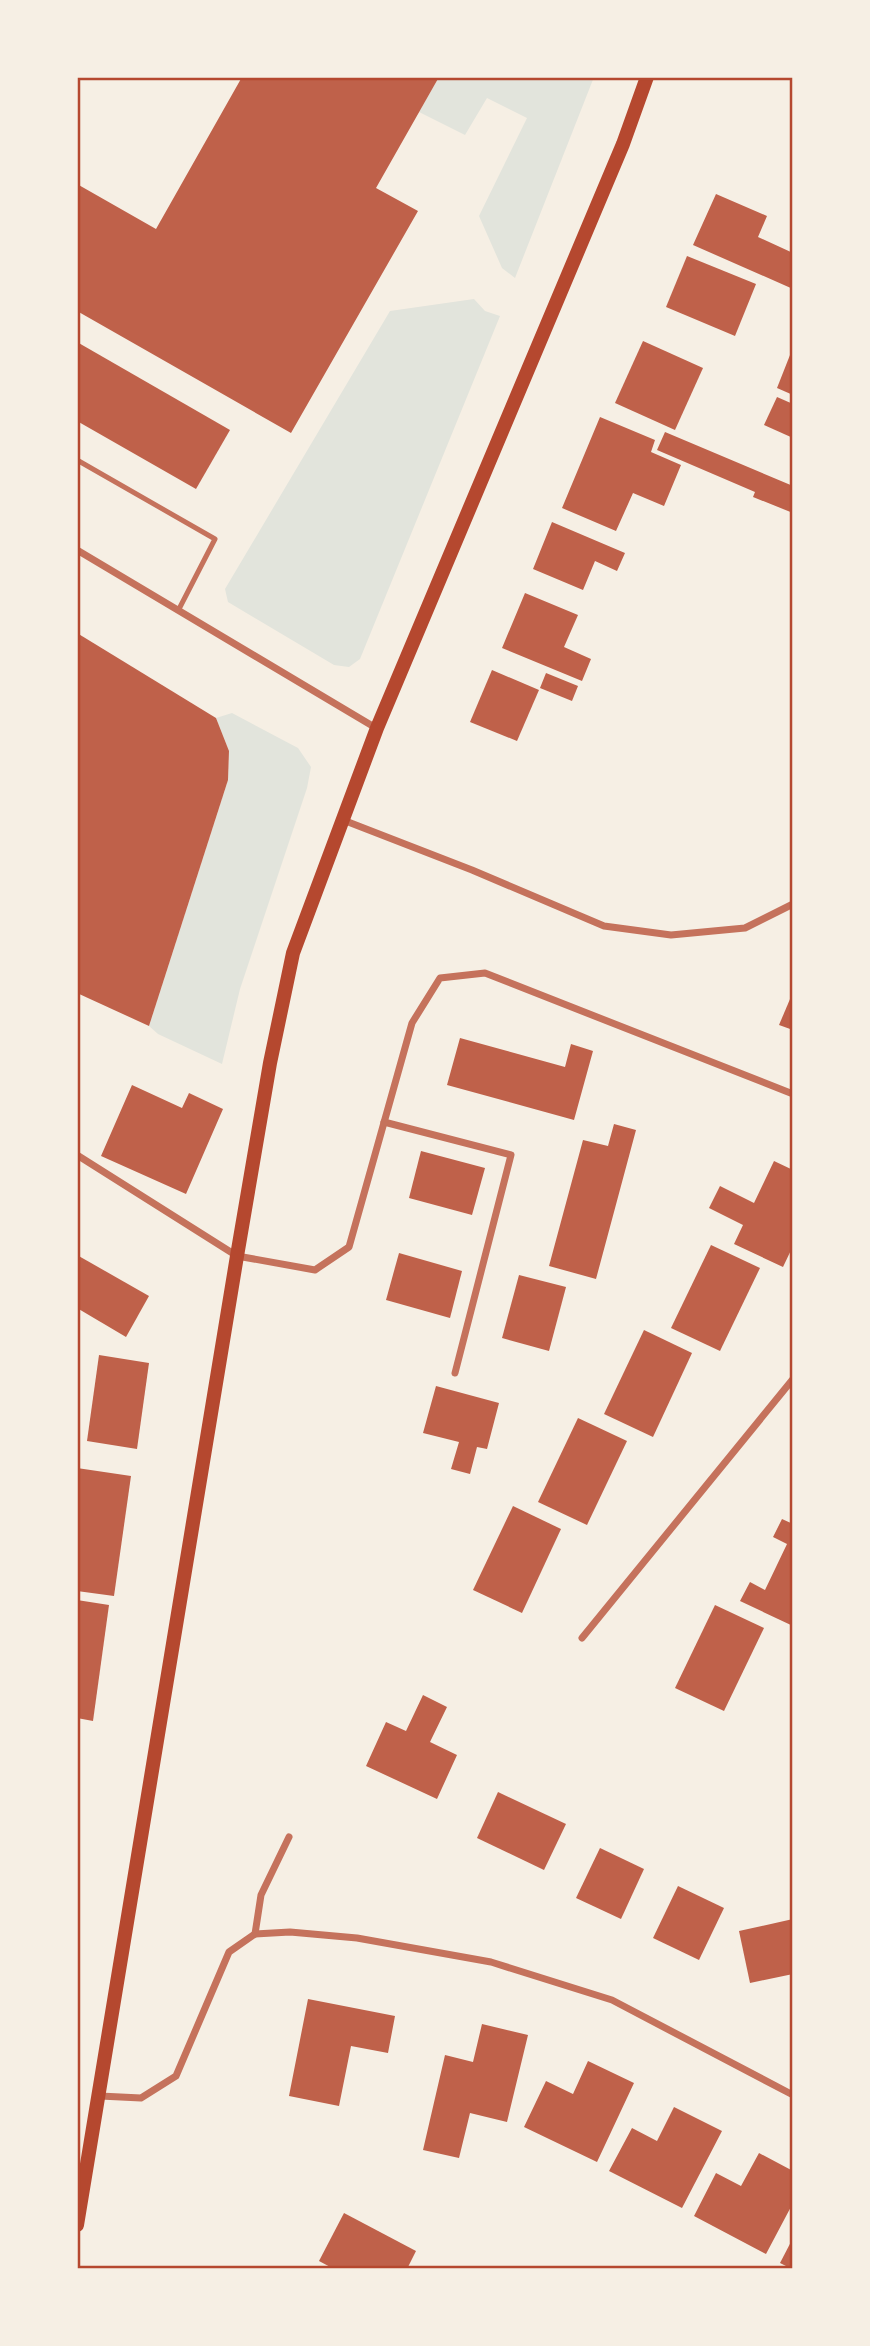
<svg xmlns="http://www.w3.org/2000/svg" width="870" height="2346" font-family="'PT Sans',sans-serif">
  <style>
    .green { fill: #e2e4dc }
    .building { fill: #bf614a }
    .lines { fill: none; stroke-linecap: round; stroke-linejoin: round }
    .service { stroke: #c5725c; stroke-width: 5 }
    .minor { stroke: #c5725c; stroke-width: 7 }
    .secondary { stroke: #b5482f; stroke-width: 14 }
    .neatline { fill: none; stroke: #b5482f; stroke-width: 2.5 }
  </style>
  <rect width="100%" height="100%" fill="#f6efe4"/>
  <g class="green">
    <path d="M439,77H594L515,278L502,268L479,216L527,118L487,98L465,135L419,112Z"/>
    <path d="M474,299L485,311L500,316L360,659L349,667L334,665L228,602L225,589L390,311Z"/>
    <path d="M232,713L298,748L311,767L307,788L240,989L222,1064L158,1034L149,1026L228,780L229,751L216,718Z"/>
  </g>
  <g class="building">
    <path d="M242,77H439L376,188L418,211L291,433L77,311V184L156,229Z"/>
    <path d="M716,194L767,216L758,237L793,253V289L693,245Z"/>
    <path d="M687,256L756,284L735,336L666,307Z"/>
    <path d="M643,341L703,368L675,430L615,403Z"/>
    <path d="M77,342L230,430L196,489L77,421Z"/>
    <path d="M790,355L793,356V395L777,388Z"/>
    <path d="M777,397L793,404V438L764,425Z"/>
    <path d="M600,417L655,440L651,452L681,465L664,506L633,493L616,531L562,508Z"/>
    <path d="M665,432L793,486V513L753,497L755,492L657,450Z"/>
    <path d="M552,522L625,553L617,571L595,561L583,590L533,569Z"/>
    <path d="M525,593L578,615L564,647L591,659L582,681L502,648Z"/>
    <path d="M77,633L216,718L229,751L228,780L149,1026L77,993Z"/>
    <path d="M492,670L539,690L517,741L470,722Z"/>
    <path d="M546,673L578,686L572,701L540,688Z"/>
    <path d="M793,992V1030L779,1025Z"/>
    <path d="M460,1038L565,1067L571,1044L593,1051L574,1120L447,1085Z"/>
    <path d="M132,1085L182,1108L189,1093L223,1109L186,1194L101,1156Z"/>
    <path d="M614,1124L636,1130L596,1279L549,1266L583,1140L608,1146Z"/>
    <path d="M421,1151L485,1168L472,1215L409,1198Z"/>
    <path d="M774,1161L793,1170V1246L783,1267L734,1244L743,1225L709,1208L720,1186L754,1203Z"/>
    <path d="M711,1245L760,1268L720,1351L671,1328Z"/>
    <path d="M399,1253L462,1271L450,1318L386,1300Z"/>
    <path d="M77,1255L149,1296L126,1337L77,1308Z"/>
    <path d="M519,1275L566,1287L549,1351L502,1338Z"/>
    <path d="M644,1330L692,1353L653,1437L604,1414Z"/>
    <path d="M99,1355L149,1363L137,1449L87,1441Z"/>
    <path d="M436,1386L499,1403L487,1449L477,1447L470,1474L451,1469L459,1442L423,1433Z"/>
    <path d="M578,1418L627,1441L587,1525L538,1502Z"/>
    <path d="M77,1468L131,1476L114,1596L77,1591Z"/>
    <path d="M513,1506L561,1529L522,1613L473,1590Z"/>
    <path d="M782,1519L793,1524V1626L740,1601L750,1582L765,1590L787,1544L773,1537Z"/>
    <path d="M77,1600L109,1605L93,1721L77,1718Z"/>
    <path d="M715,1605L764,1628L724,1711L675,1688Z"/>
    <path d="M423,1695L447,1707L430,1742L457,1755L437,1799L366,1766L386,1722L406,1731Z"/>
    <path d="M498,1792L566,1824L544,1870L477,1838Z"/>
    <path d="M600,1848L644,1869L621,1919L576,1898Z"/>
    <path d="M678,1886L724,1908L699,1960L653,1938Z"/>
    <path d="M793,1919V1974L750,1983L739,1931Z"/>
    <path d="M308,1999L395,2016L388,2053L351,2046L339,2106L289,2096Z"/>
    <path d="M482,2024L528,2035L507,2122L470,2113L459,2158L423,2150L445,2055L473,2062Z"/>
    <path d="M588,2061L634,2083L597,2162L524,2127L546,2081L573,2094Z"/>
    <path d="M674,2107L722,2131L682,2208L609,2171L632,2128L657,2141Z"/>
    <path d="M759,2153L793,2171V2203L766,2254L694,2216L716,2173L741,2186Z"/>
    <path d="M344,2213L416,2251L407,2269H334L319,2261Z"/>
    <path d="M793,2238V2269H792L780,2263Z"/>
  </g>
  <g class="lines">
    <path class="service" d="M77,460L215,539L179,609"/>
    <g class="minor">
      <path d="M77,550L376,728"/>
      <path d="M343,820L472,870L604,926L671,935L745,928L793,904"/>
      <path d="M384,1122L511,1155L455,1373"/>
      <path d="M77,1155L237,1256L315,1270L349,1247L412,1023L440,978L485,973L793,1094"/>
      <path d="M582,1638L793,1379"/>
      <path d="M255,1934L261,1895L289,1837"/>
      <path d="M100,2096L141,2098L176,2076L229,1952L255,1934L290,1932L357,1938L491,1962L612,2000L793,2095"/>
    </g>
    <path class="secondary" d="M77,2225L237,1256L270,1063L293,953L377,728L623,144L647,77"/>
  </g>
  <rect width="870" height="2346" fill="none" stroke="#f6efe4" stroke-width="158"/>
  <rect x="79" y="79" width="712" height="2188" class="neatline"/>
</svg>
